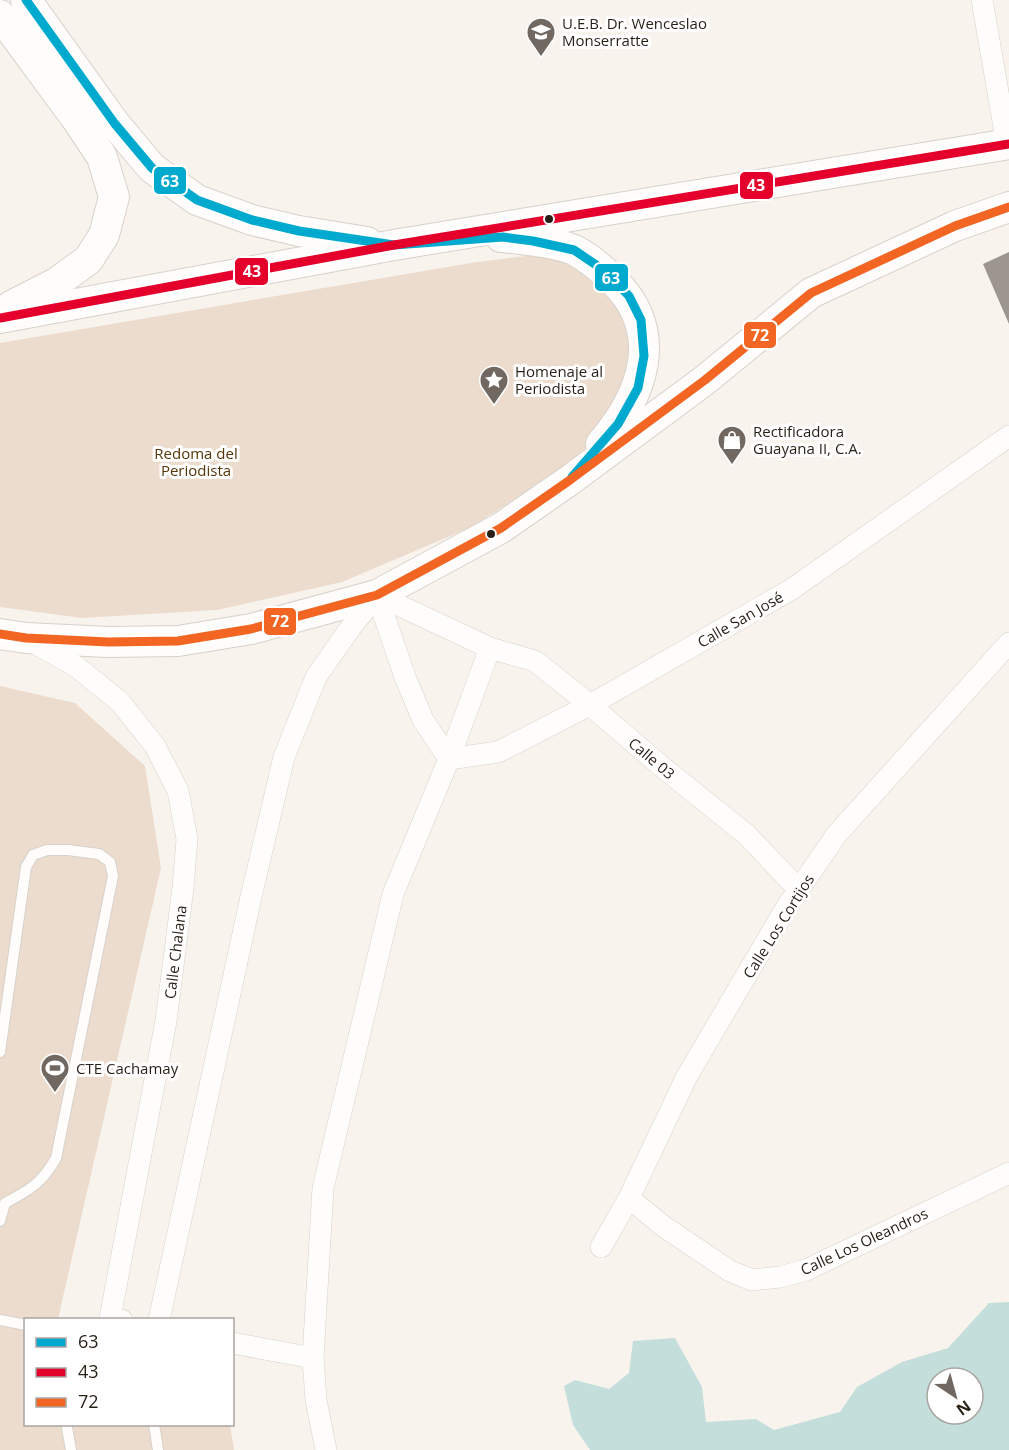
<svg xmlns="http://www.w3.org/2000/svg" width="1009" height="1450" font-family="'Open Sans',sans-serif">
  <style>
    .green { fill: #ecdccd }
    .water { fill: #c3dedb; fill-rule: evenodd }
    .building { fill: #9c968f }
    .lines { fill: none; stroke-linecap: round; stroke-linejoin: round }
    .service-casing { stroke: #d8d1ca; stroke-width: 12 }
    .minor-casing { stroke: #d8d1ca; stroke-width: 22 }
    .secondary-casing { stroke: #d8d1ca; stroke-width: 32 }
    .service { stroke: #fefdfc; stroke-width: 10 }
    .minor { stroke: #fefdfc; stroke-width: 21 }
    .secondary { stroke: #fefdfc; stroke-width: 30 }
    .bus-1-casing { stroke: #fff; stroke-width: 14 }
    .bus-2-casing { stroke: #fff; stroke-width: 14 }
    .bus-3-casing { stroke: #fff; stroke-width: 14 }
    .bus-1 { stroke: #00a9ce; stroke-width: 9 }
    .bus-2 { stroke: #e4002b; stroke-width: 9 }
    .bus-3 { stroke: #f26522; stroke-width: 9 }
    .bus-dot { fill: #281f15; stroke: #fff; stroke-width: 2 }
    .labels { text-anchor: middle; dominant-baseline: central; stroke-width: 6; stroke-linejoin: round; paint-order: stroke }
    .poi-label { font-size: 15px; fill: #281f15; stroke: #fff; text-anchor: start }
    .park-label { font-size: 15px; fill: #563508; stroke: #fff }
    .street-label { font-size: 15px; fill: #281f15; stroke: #fff }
    .line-badge { stroke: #fff; stroke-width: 2 }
    .badge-label { font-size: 16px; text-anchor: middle; font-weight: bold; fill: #fff }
  </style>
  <rect width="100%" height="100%" fill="#f9f3ee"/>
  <g class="green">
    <path d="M574,250L624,291L635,363L610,424L565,468L469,528L342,582L217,610L82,618L0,607V343L477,262Z"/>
    <path d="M0,686L75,703L145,766L161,868L58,1319L26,1320V1424L230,1425L234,1450H0Z"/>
  </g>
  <path class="water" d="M1009,1302V1450H590L573,1425L564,1386L575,1380L609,1389L629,1373L633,1341L675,1338L702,1387L706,1422L756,1419L774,1430L840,1412L857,1387L902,1362L948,1348L989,1303ZM937,1378H973V1414H937Z"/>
  <path class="building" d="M1009,252V324L983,264Z"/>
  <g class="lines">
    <g class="service-casing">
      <g id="service">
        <path d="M0,1052L26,867L33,855L47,850H68L99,854L110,862L113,876L56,1158C42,1183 30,1190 5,1203L0,1221"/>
        <path d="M0,1320L26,1325"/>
        <path d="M154,1424L158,1450"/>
        <path d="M67,1428L71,1450"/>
      </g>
    </g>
    <g class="minor-casing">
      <g id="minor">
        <path d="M982,0L1007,144"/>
        <path d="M377,595L405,677L423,720L449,759L498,752L590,705L792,589L1009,436"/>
        <path d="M377,595L490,648L535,661L590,705L661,766L747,835L799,890"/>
        <path d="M31,641L77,667L120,702L155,746L178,791L187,839L183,888L166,1021L110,1318L122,1320"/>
        <path d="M629,1198L663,1226L730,1271L752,1280L780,1277L806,1270L1009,1173"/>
        <path d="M601,1247L629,1198L687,1076L786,908L837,834L1009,643"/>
        <path d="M159,1320L251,897L284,757L316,677L351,627L377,595"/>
        <path d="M232,1343L313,1358"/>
        <path d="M326,1450L316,1400L313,1358L323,1188L393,894L449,759L490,648"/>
      </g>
    </g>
    <g class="secondary-casing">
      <g id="secondary">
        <path d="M26,0L115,124L152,168L197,200L252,220L299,231L367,242"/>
        <path d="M0,15L76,118L102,157L114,197L104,235L88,260L56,283L11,306"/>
        <path d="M501,237C522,239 555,242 574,250C588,257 603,270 614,281C666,333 643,395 601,444"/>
        <path d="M0,318L394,245L1009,144"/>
        <path d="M0,634L26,638L108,642L178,641L251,629L377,595L501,528L570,480L705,380L811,293L955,226L1009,207"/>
      </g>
    </g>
    <use href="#service" class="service"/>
    <use href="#minor" class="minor"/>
    <use href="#secondary" class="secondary"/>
    <g class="bus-1-casing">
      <path id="bus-1" d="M26,0L115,124L152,168L197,200L252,220L299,231L394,245L503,237L533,241L574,250L605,271L629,296L641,320L644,356L638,388L618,424L572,477"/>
    </g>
    <g class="bus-2-casing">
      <path id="bus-2" d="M0,318L394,245L1009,144"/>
    </g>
    <g class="bus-3-casing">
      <path id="bus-3" d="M0,634L26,638L108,642L178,641L251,629L377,595L501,528L570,480L705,380L811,293L955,226L1009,207"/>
    </g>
    <use href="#bus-1" class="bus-1"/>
    <use href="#bus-2" class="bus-2"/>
    <use href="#bus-3" class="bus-3"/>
  </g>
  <defs>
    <g id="school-pin" transform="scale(1.5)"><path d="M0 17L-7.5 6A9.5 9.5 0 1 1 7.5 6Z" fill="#716961" stroke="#fff"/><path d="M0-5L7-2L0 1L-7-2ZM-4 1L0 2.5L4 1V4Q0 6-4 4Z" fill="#fff"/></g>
    <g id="sight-pin" transform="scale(1.5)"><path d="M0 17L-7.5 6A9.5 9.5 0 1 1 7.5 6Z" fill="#716961" stroke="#fff"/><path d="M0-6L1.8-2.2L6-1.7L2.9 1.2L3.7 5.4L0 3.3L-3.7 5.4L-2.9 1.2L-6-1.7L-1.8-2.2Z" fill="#fff"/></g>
    <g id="shop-pin" transform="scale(1.5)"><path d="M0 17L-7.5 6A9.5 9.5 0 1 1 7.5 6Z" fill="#716961" stroke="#fff"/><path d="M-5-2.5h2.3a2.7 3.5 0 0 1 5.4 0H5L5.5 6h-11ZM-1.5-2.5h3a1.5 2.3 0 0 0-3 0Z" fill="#fff"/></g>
    <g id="stadium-pin" transform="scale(1.5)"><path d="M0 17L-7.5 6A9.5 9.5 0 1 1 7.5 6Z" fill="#716961" stroke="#fff"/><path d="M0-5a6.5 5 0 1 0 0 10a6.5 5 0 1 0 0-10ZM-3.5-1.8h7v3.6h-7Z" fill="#fff"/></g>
  </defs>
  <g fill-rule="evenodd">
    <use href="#school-pin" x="541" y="32"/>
    <use href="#sight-pin" x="494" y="380"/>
    <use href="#shop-pin" x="732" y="440"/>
    <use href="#stadium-pin" x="55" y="1068"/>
  </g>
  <g class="bus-dot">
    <circle cx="549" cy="219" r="5"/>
    <circle cx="491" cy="534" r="5"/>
  </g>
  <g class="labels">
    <g class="poi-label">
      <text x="562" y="23">U.E.B. Dr. Wenceslao<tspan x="562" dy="17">Monserratte</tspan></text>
      <text x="515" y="371">Homenaje al<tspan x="515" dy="17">Periodista</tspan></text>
      <text x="753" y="431">Rectificadora<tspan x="753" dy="17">Guayana II, C.A.</tspan></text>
      <text x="76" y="1068">CTE Cachamay</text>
    </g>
    <g class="park-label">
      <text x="196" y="453">Redoma del<tspan x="196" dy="17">Periodista</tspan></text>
    </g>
    <g class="street-label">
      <text transform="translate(740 619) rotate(-30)">Calle San José</text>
      <text transform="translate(652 758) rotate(40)">Calle 03</text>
      <text transform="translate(778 926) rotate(-58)">Calle Los Cortijos</text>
      <text transform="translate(175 952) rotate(-83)">Calle Chalana</text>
      <text transform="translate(864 1241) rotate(-25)">Calle Los Oleandros</text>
    </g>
  </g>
  <g class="line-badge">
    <rect x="153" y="166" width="34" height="29" rx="6" fill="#00a9ce"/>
    <rect x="739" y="171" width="35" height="29" rx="6" fill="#e4002b"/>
    <rect x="234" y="257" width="35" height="29" rx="6" fill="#e4002b"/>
    <rect x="594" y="263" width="35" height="29" rx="6" fill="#00a9ce"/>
    <rect x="743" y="321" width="34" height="28" rx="6" fill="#f26522"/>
    <rect x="263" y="607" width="34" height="29" rx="6" fill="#f26522"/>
  </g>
  <g class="badge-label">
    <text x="170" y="187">63</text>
    <text x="756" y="191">43</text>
    <text x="252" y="277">43</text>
    <text x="611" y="284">63</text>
    <text x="760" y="341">72</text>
    <text x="280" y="627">72</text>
  </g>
  <rect x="24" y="1318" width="210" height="108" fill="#ffffff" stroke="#a9a5a1" stroke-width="1.5"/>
  <rect x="36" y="1338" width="30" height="9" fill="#00a9ce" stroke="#a9a5a1" stroke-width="1.5"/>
  <text x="78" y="1348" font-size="18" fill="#281f15">63</text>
  <rect x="36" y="1368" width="30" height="9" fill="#e4002b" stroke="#a9a5a1" stroke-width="1.5"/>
  <text x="78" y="1378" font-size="18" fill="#281f15">43</text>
  <rect x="36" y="1398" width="30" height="9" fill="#f26522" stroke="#a9a5a1" stroke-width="1.5"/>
  <text x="78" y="1408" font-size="18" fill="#281f15">72</text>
  <g transform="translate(955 1396) rotate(144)"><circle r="28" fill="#ffffff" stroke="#a9a5a1" stroke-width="1.5"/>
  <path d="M0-4.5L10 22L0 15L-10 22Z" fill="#716961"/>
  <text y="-9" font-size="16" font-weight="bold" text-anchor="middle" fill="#281f15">N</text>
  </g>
</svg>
